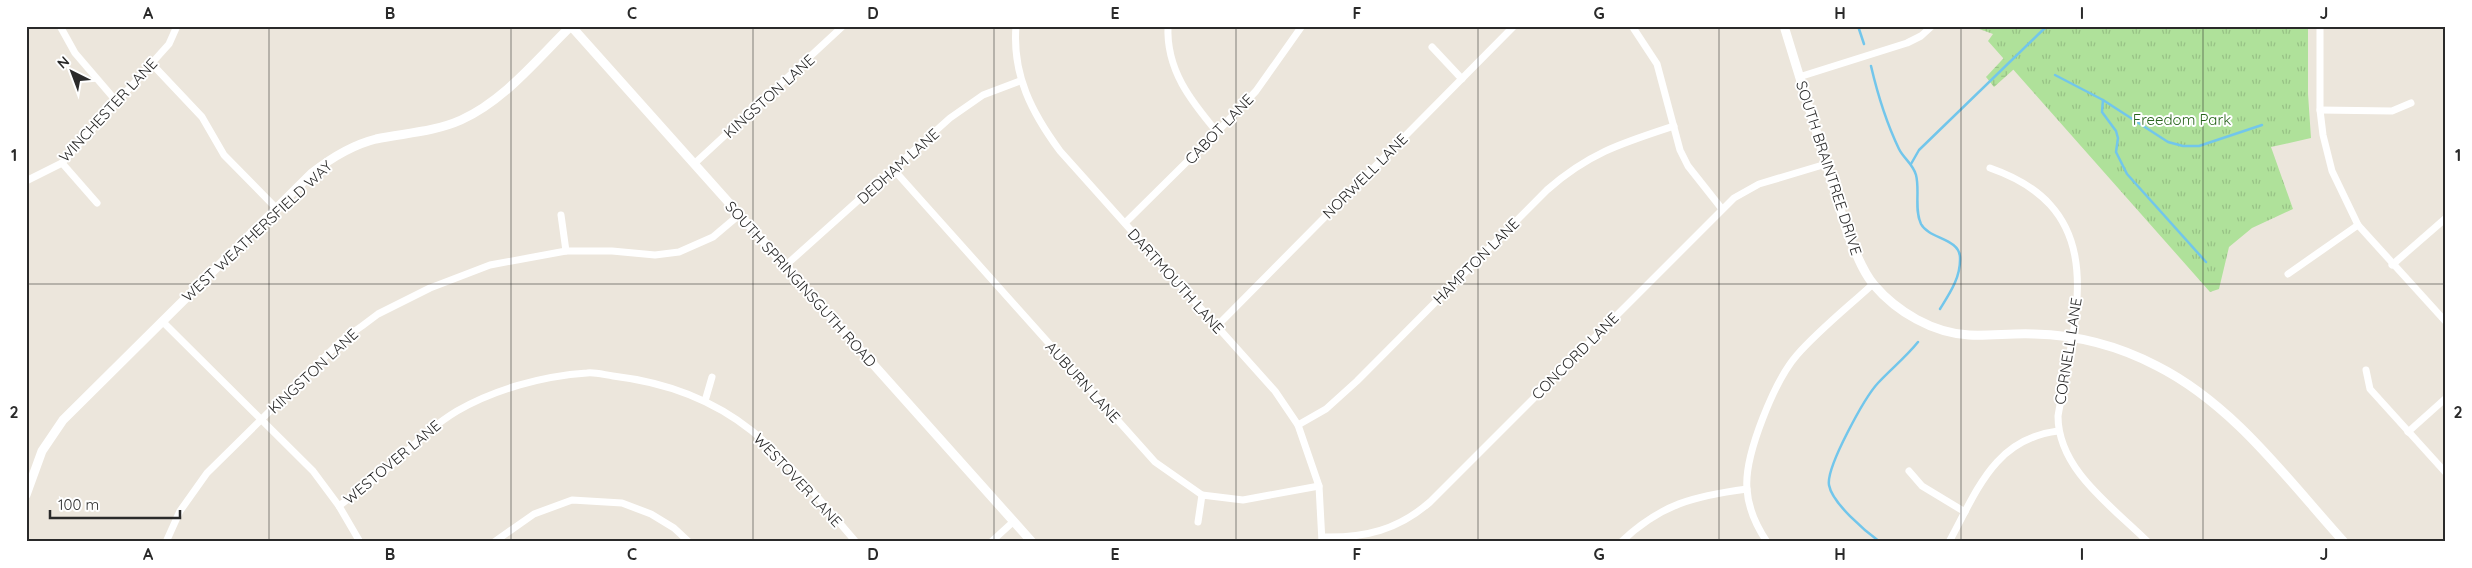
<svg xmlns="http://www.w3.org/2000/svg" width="2472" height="568" font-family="Quicksand,sans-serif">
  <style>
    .wetland { fill: url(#wetland-marsh) }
    .park { fill: url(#park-tufts) }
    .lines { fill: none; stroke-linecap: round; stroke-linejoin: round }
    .stream { stroke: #72c6eb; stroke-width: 2.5 }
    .minor { stroke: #fff; stroke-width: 7 }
    .tertiary { stroke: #fff; stroke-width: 9 }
    .grid { fill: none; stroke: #2a2a2a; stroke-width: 1; stroke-opacity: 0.55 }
    .labels { text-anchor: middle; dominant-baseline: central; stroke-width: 4; stroke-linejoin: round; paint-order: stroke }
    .street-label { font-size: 15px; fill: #2a2a2a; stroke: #fff }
    .park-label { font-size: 15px; fill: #28651c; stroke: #fff }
    .neatline { fill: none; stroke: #2a2a2a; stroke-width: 2 }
    .grid-label { font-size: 16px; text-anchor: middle; font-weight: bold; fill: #2a2a2a }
  </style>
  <defs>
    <pattern id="wetland-marsh" width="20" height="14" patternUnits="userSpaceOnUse" patternTransform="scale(1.25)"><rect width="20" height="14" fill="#afe19a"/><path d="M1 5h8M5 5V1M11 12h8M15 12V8" fill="none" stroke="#97c185"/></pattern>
    <pattern id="park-tufts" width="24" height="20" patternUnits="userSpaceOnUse" patternTransform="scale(1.25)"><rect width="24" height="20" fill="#afe19a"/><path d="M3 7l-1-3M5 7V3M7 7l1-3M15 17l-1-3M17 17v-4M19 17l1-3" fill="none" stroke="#97c185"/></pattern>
  </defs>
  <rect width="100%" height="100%" fill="#ece6dc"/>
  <path class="wetland" d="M2015,46L2023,61L1994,87L1986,77Z"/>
  <path class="park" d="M1971,26H2308V94L2311,138L2271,147L2293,209L2252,228L2229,247L2219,289L2210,292L1988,41L1993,34Z"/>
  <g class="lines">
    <g class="stream">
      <path d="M1858,26L1864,44"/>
      <path d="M1871,66C1878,96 1886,122 1899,149C1904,159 1913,164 1916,175C1920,190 1914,210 1921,224C1929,239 1959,238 1960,257C1961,277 1950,293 1940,309"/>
      <path d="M2055,75L2103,100L2168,142L2183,146H2199L2262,125"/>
      <path d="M2103,100L2102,112L2116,131L2118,138L2116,152L2127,174L2206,262"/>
      <path d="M1911,164L1919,150L2047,26"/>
      <path d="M1880,542C1865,531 1832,503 1829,485C1826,467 1865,397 1878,383C1891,369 1906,357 1918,342"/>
    </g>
    <g class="minor">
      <path d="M60,26L75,53L117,102"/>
      <path d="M1016,26C1012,75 1032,113 1060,151L1275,391L1298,425L1319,486L1322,542"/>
      <path d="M1168,26C1166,70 1191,101 1217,132"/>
      <path d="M1632,26L1657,64L1680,150L1688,166L1722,209"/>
      <path d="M2320,26V110L2323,135L2332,171L2358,225L2446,322"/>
      <path d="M1432,47L1462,79"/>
      <path d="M151,63L202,117L224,155L277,209"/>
      <path d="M1799,77L1907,43L1921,36L1932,26"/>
      <path d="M2320,110L2392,111L2411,103"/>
      <path d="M62,163L97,203"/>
      <path d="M694,164L843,26"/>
      <path d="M1990,168C2114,211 2075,317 2058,416C2058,470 2113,507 2148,542"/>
      <path d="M894,170L1155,462L1202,495L1243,500L1319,486"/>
      <path d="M26,181L62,163L169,44L177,26"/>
      <path d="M1125,223L1217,132L1256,91L1302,26"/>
      <path d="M566,251H612L655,255L679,252L713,237L739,215"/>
      <path d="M2392,265L2446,218"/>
      <path d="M785,266L950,118L983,95L1020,81"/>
      <path d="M2288,274L2358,225"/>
      <path d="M162,321L313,471L339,506L360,542"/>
      <path d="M1217,326L1514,26"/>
      <path d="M2366,370L2370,389L2446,473"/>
      <path d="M705,401L712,377"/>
      <path d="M1298,425L1326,409L1357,381L1547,190C1589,153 1622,143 1674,126"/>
      <path d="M2408,432L2446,398"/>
      <path d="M1909,471L1922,486L1965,512"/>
      <path d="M339,506C357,492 376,479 393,464C414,445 432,426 457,411C495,389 543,376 587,373C595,372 605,375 613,376C664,382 712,399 752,431C791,463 823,504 856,542"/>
      <path d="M1198,522L1202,495"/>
      <path d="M1323,537C1365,538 1398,530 1430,502L1734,198L1759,184L1826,164"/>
      <path d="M166,542L180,511L207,473L342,340L362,326L378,314L430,288L490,265L566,251L561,215"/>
      <path d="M494,542L534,514L572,500L622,503L651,514L674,528L689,542"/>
      <path d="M991,542L1014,521"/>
      <path d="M1621,542C1661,504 1694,496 1747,489"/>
      <path d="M1767,542C1757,527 1748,507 1747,489C1744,455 1775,380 1797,355C1820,329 1848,307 1873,284"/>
      <path d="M1949,542C1977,491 1994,439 2058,431"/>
    </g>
    <g class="tertiary">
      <path d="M571,26L1032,542"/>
      <path d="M1784,26L1848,235C1856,252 1862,271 1874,285C1897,312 1933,333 1969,335C1991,336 2012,333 2034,334C2076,335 2119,346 2157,366C2234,405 2287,479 2344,542"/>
      <path d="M26,495L42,451L63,420L312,173C331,158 352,145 376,139C405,133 434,132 461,120C505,100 537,59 571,26"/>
    </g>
  </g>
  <path class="grid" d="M269,26V542M511,26V542M753,26V542M994,26V542M1236,26V542M1478,26V542M1719,26V542M1961,26V542M2203,26V542M26,284H2446"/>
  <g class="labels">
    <g class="street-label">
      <text transform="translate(769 96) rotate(-42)">KINGSTON LANE</text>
      <text transform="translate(108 110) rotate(-47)">WINCHESTER LANE</text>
      <text transform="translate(1219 129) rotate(-46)">CABOT LANE</text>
      <text transform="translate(898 166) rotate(-42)">DEDHAM LANE</text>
      <text transform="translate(1829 168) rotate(72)">SOUTH BRAINTREE DRIVE</text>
      <text transform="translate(1365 176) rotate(-45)">NORWELL LANE</text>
      <text transform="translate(257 231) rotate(-43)">WEST WEATHERSFIELD WAY</text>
      <text transform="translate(1476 261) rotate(-45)">HAMPTON LANE</text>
      <text transform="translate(1176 281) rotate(48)">DARTMOUTH LANE</text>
      <text transform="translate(801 284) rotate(48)">SOUTH SPRINGINSGUTH ROAD</text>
      <text transform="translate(2068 351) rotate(-81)">CORNELL LANE</text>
      <text transform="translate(1575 356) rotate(-45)">CONCORD LANE</text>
      <text transform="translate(313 371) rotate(-43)">KINGSTON LANE</text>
      <text transform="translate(1083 382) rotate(48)">AUBURN LANE</text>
      <text transform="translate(392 462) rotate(-40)">WESTOVER LANE</text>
      <text transform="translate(798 480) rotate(47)">WESTOVER LANE</text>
    </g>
    <g class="park-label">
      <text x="2182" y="119">Freedom Park</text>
    </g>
  </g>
  <rect width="2472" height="568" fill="none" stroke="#ffffff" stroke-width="55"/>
  <g transform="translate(72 72) rotate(318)" stroke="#ffffff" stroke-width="4" paint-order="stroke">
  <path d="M0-4L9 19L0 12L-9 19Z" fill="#2a2a2a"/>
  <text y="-8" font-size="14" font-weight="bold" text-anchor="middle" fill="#2a2a2a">N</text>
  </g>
  <path d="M50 510v8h130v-8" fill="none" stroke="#2a2a2a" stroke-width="2.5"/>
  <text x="58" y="510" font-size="15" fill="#2a2a2a" stroke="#ffffff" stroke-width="4" paint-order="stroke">100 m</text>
  <rect x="28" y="28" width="2416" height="512" class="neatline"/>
  <g class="grid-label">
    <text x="148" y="19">A</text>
    <text x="390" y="19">B</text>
    <text x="632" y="19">C</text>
    <text x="873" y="19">D</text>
    <text x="1115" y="19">E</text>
    <text x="1357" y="19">F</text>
    <text x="1599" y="19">G</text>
    <text x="1840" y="19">H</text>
    <text x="2082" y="19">I</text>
    <text x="2324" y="19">J</text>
    <text x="14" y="161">1</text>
    <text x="2458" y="161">1</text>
    <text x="14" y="418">2</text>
    <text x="2458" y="418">2</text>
    <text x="148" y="560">A</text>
    <text x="390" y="560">B</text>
    <text x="632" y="560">C</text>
    <text x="873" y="560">D</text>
    <text x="1115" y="560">E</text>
    <text x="1357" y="560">F</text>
    <text x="1599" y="560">G</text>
    <text x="1840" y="560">H</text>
    <text x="2082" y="560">I</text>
    <text x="2324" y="560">J</text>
  </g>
</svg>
